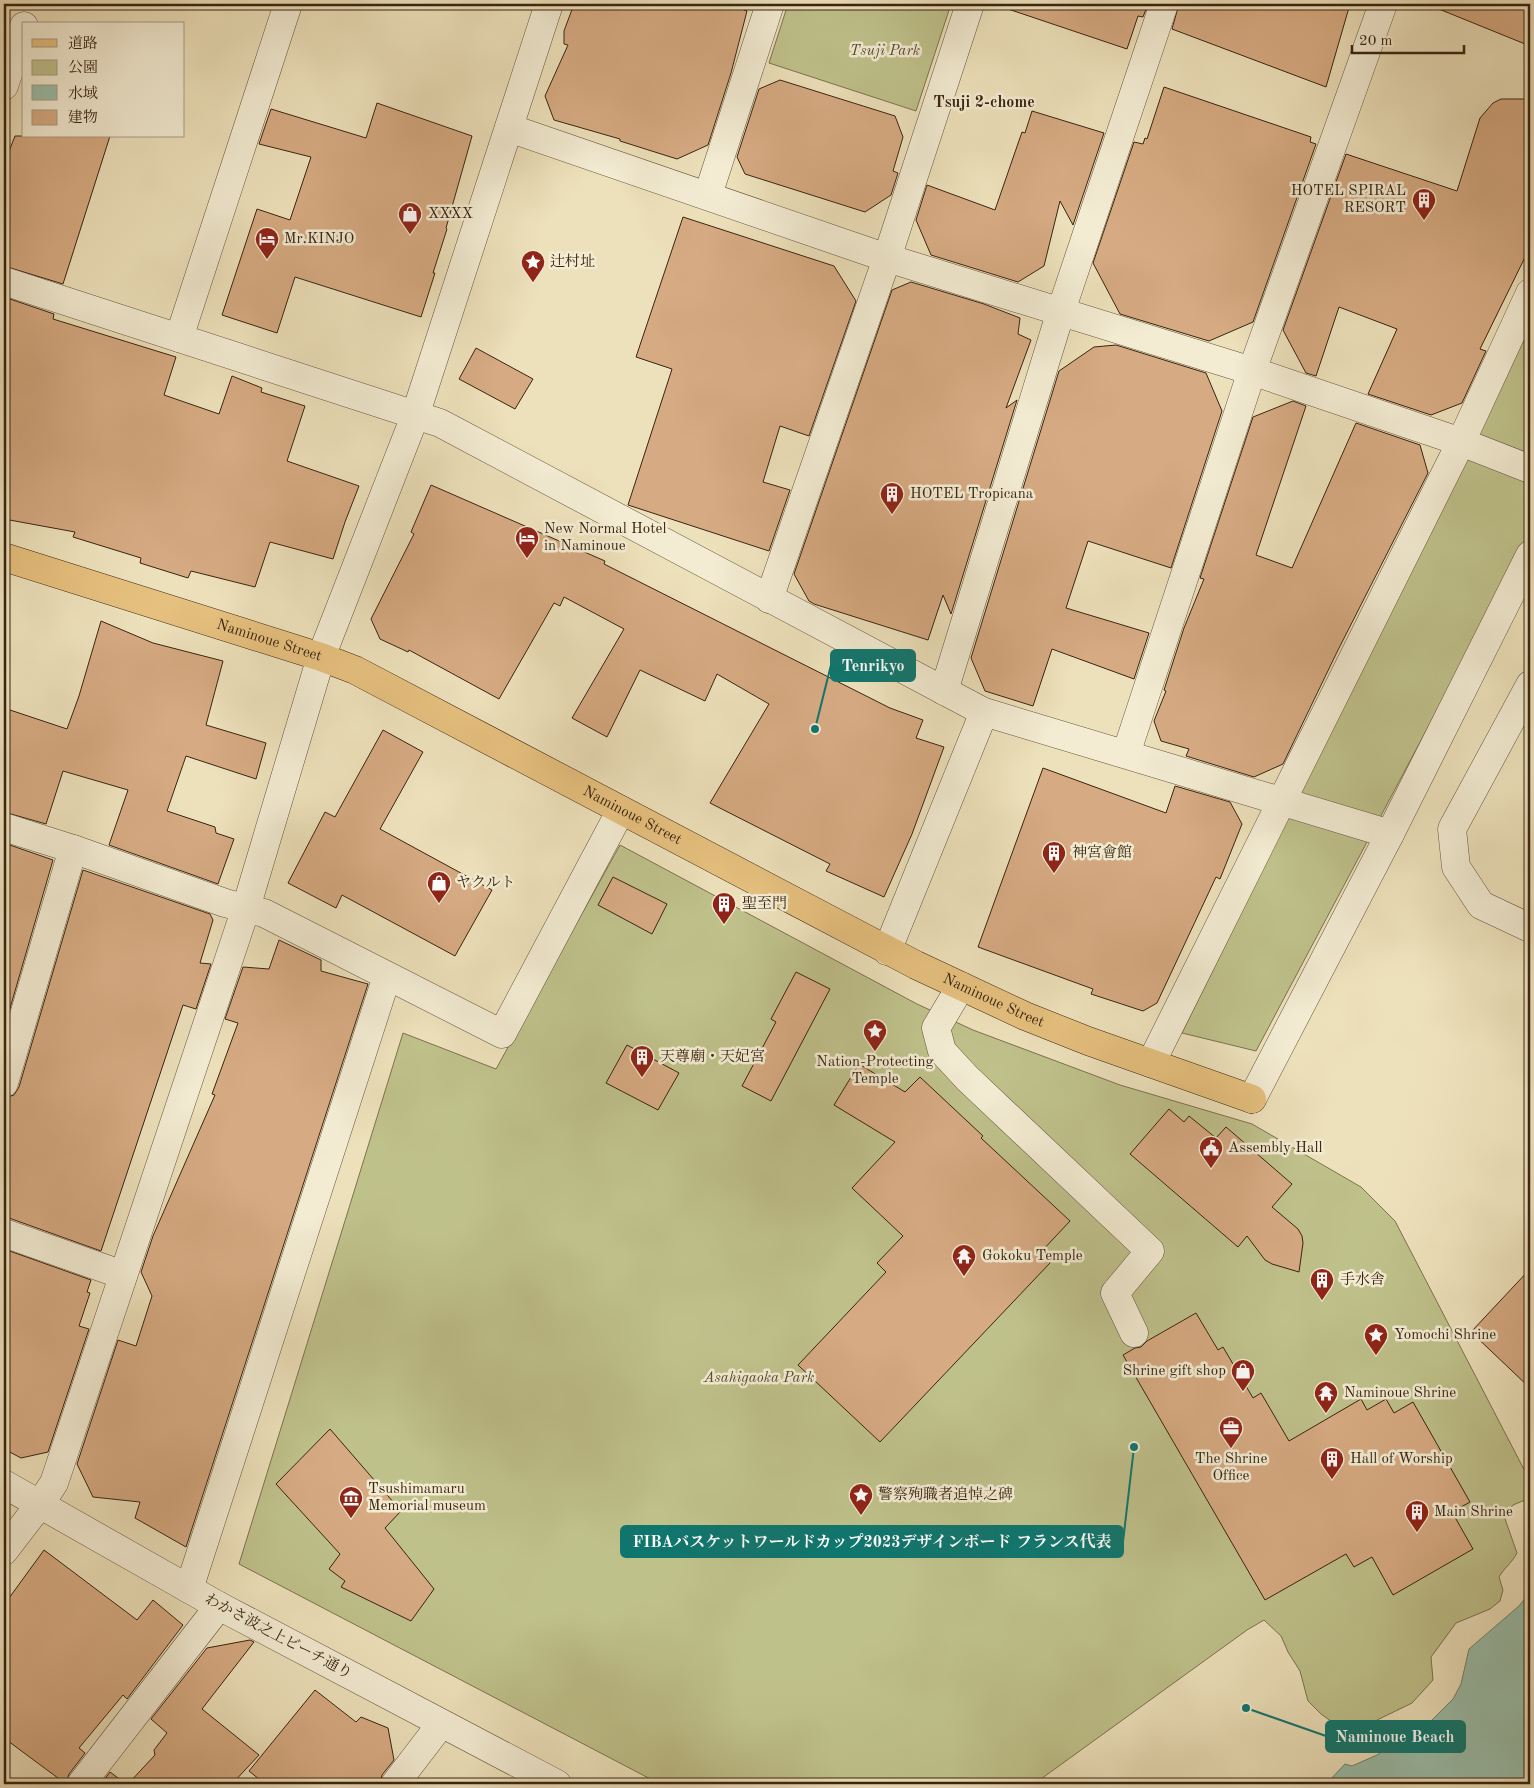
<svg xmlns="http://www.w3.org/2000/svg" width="1534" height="1788" font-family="'Old Standard TT','Noto Serif JP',serif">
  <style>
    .green { fill: #bfc18b; stroke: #7c724e }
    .water { fill: #9abeaa; stroke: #73806d }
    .building { fill: #d6aa82; stroke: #392411 }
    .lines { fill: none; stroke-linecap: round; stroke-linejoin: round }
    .minor-casing { stroke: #66533c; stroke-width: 29 }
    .major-casing { stroke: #392411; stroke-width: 29 }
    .minor { stroke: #f3ecd3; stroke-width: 28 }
    .major { stroke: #e6c07e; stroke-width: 28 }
    .labels { text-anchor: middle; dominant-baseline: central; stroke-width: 5; stroke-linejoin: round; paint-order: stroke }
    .park-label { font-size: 15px; font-style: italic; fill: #5a4b30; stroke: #f3ecd3 }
    .poi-label { font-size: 15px; fill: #392411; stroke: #f3ecd3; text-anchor: start }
    .street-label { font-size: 15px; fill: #392411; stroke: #f3ecd3 }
    .neighbourhood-label { font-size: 16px; font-weight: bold; fill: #392411; stroke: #f3ecd3 }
    .leader { fill: none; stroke: #0f766e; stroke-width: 2 }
    .callout-dot { fill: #0f766e; stroke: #f3ecd3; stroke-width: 2 }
    .callout { fill: #0f766e; stroke: #0f766e; stroke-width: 2 }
    .callout-label { font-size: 16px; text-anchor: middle; font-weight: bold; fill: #fff }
  </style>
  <rect width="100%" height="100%" fill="#ede1bb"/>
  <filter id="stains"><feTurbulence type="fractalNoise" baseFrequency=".004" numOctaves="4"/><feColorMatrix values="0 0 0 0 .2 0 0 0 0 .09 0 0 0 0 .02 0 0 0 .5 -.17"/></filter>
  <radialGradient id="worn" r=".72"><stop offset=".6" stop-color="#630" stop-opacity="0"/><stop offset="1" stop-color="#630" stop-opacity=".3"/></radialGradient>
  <g class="green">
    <path d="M788,4H951L916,111L769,63Z"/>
    <path d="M1530,320V530L1444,697L1256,1051L1182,1033L1362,668Z"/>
    <path d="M620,845L917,1004L973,1030L1120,1085L1252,1124L1361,1187L1395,1221L1530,1481V1498L1513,1505L1504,1516L1517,1553C1512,1563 1504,1568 1499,1577L1503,1590L1500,1601L1490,1609L1456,1623L1431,1657L1433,1680L1412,1703L1377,1720L1363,1734L1354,1737L1350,1735L1321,1714L1308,1701L1300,1671L1288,1652L1281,1636L1264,1620L1247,1630L1034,1784H660L239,1564L403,1033L496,1069Z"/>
  </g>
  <path class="water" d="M1530,1592V1784H1326L1345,1764L1352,1766L1377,1755L1431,1721L1453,1699L1461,1684L1469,1649L1519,1606Z"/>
  <g class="building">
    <path d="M574,4H747L744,10L747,11L731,73L708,145L677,159L620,141V139L554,120L545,96L568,45L564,44V31Z"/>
    <path d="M1009,4H1148L1143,17L1138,16L1127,49L1008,9Z"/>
    <path d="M1179,4H1350L1326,87L1172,29Z"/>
    <path d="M1429,4H1530V46L1429,5Z"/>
    <path d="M780,80L895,116L903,137L893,171L898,173L891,195L865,212L745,174L737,157L759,89Z"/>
    <path d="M1164,87L1311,137L1310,142L1316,144L1253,322L1209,341L1120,314L1093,263L1134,142L1143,144L1145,138L1147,139Z"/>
    <path d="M1501,99H1530V247L1480,349L1486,351L1462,403L1431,415L1368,394L1397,329L1339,307L1316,376L1306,373L1283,330L1346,154L1457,191L1480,118L1493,103Z"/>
    <path d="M377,103L472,136L446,228L447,229L433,273H435L421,317L295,277L277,333L222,315L257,209L290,220L311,157L259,144L271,109L366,138Z"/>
    <path d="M1032,111L1104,133L1073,225L1060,201L1044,266L1018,282L931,255L916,220L927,185L995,210L1022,132L1025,133Z"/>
    <path d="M15,136H110L63,284L4,266V164Z"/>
    <path d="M683,217L834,266L856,301L809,436L780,426L763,482L790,490L769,551L628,505L672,369L636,357Z"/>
    <path d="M911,282L984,304L1020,318L1018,334L1031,340L1006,408L1017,400L951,614L943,595L928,640L814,604L809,601L794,574L892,290Z"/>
    <path d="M4,297L54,314L53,319L176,357L164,395L219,414L232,376L262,388L261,392L305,406L287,461L359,486L345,522L333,559L270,542L255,587L191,571L188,578L140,563L141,558L73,537L75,532L4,519Z"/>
    <path d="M1116,345L1206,373L1222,411L1171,568L1088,541L1066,608L1149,633L1134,679L1052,649L1033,706L985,691L971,658L1059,371L1094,347Z"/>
    <path d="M476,348L533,379L515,409L459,379Z"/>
    <path d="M1293,401L1306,406L1256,555L1292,568L1356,423L1420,445L1428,473L1337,652L1283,764L1254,777L1186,756L1189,749L1161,741L1154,721L1166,691L1164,690L1184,628L1204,579L1200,578L1253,417Z"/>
    <path d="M431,485L605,561L604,564L890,708L923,720L916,738L944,747L912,834L884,897L826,871L830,864L710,803L769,704L717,674L705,701L640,670L607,737L572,718L624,629L564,597L560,606L554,603L499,699L409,650L408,652L380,639L371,619L414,534L411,532Z"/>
    <path d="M101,621L153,643L223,661L206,725L266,743L256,779L186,756L167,811L215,827L216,833L234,839L218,884L109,845L128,790L63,771L46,824L4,812V708L67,729L79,696Z"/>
    <path d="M383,730L423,752L380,829L492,890L455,956L342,895L336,908L288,883L325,812L335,817Z"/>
    <path d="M1043,768L1166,813L1175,786L1230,802L1242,824L1220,879L1216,877L1157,1003L1143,1011L1091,994L1093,989L978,947Z"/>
    <path d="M4,843L53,860L4,1029Z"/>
    <path d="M83,870L210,914L213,920L200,963L211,964L196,1009L183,1005L101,1251L9,1218H4V1098L14,1095L19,1087Z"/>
    <path d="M613,877L667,904L652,934L598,905Z"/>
    <path d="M279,940L321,960V971L368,984L186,1547L135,1518L140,1502L93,1497L77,1464L118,1340L136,1346L152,1296L141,1272L153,1236L215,1095L212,1094L238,1023L225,1019L243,967L269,969Z"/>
    <path d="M796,972L830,989L771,1101L742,1086L776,1022L771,1019Z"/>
    <path d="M627,1045L679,1073L658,1110L606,1083Z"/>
    <path d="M859,1064L905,1092L920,1077L983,1136L981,1138L1070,1221L1040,1253L1050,1263L880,1442L798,1365L886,1272L877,1263L903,1236L852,1188L895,1142L834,1105Z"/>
    <path d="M1169,1109L1184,1122L1189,1116L1216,1138L1226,1127L1292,1184L1272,1207L1298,1229L1302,1236L1303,1243L1299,1272L1272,1264L1265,1260L1247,1236L1238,1247L1130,1154Z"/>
    <path d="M4,1249L91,1280L87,1292L90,1293L79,1326L89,1329L48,1452L21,1458L4,1449Z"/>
    <path d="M1530,1269V1388L1471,1332Z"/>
    <path d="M1196,1313L1218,1350L1223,1347L1253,1398L1261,1393L1289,1441L1361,1399L1367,1410L1386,1399L1394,1413L1413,1402L1470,1502L1452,1512L1473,1549L1393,1595L1372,1557L1354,1567L1346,1554L1265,1600L1123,1355L1135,1348L1141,1347L1147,1341Z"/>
    <path d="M330,1429L401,1511L385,1528L434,1589L411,1621L341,1587L345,1581L329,1569L340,1554L276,1484Z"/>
    <path d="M44,1550L137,1620L153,1600L183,1625L127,1699L123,1695L79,1748L85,1753L69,1774L66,1784L4,1738V1605Z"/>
    <path d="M250,1640L254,1642L202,1709L259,1755L232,1784H128L155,1755L154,1750L167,1733L151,1719L207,1648Z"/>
    <path d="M315,1690L356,1722L361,1717L388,1728L394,1760L382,1775L380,1784H265L249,1771Z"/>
    <path d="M110,1772L126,1784H101Z"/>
  </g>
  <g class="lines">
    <g class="minor-casing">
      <g id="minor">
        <path d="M4,86L24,26"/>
        <path d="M509,128L887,258L1252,371L1461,442L1530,469"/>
        <path d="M708,195L770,4"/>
        <path d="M4,281L440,423L984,712L1390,834"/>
        <path d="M179,338L288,4"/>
        <path d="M769,599L887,258L970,4"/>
        <path d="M1530,685L1452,829L1456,867L1481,905L1530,928"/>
        <path d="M944,691L1061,311L1164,4"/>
        <path d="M1126,754L1252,371L1383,4"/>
        <path d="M4,827L73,849L225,903L264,913L502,1034L621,810"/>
        <path d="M887,951L984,712"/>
        <path d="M961,986L936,1028L942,1051L967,1078L1150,1251L1115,1293L1134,1333"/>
        <path d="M1151,1063L1461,442L1530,293"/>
        <path d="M4,1083L73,849"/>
        <path d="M1252,1099L1390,834L1530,555"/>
        <path d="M4,1233L123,1275"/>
        <path d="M4,1484L219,1606L557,1784"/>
        <path d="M4,1551L40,1504L54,1483L246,908L321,657L415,416L549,4"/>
        <path d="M189,1589L387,976"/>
        <path d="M81,1784L219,1606"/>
        <path d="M395,1784L441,1724"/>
      </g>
    </g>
    <g class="major-casing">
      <g id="major">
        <path id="s1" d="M4,557L321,657L355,670L916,965L1025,1016L1088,1041L1252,1099"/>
      </g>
    </g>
    <use href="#minor" class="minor"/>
    <use href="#major" class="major"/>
  </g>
  <defs>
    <g id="building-pin" transform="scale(1.25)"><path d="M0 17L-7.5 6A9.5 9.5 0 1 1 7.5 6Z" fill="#8f2418" stroke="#f3ecd3"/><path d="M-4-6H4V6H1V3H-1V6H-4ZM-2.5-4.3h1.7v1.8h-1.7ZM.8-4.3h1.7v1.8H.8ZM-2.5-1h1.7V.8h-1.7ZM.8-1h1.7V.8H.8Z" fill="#fff"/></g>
    <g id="shop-pin" transform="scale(1.25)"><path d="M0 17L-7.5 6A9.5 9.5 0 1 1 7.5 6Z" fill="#8f2418" stroke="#f3ecd3"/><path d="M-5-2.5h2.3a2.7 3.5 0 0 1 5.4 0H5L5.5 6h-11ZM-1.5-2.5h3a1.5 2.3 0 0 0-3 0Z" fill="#fff"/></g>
    <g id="hotel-pin" transform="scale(1.25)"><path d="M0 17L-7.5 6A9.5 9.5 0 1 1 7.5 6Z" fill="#8f2418" stroke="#f3ecd3"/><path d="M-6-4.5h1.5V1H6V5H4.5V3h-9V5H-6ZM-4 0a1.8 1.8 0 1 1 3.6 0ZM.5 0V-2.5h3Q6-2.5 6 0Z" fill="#fff"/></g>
    <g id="sight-pin" transform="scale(1.25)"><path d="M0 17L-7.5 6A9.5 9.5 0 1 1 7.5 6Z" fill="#8f2418" stroke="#f3ecd3"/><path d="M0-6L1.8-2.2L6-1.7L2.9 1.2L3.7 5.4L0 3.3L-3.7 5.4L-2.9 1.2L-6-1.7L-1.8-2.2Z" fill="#fff"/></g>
    <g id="civic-pin" transform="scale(1.25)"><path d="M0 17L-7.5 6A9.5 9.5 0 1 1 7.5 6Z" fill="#8f2418" stroke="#f3ecd3"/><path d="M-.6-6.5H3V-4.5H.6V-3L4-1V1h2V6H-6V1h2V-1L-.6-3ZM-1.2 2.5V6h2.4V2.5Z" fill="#fff"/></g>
    <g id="temple-pin" transform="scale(1.25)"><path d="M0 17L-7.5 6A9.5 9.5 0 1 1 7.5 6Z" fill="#8f2418" stroke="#f3ecd3"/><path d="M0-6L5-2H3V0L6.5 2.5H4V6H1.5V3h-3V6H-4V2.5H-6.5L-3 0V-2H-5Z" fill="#fff"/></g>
    <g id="office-pin" transform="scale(1.25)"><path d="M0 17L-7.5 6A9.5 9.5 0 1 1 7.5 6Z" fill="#8f2418" stroke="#f3ecd3"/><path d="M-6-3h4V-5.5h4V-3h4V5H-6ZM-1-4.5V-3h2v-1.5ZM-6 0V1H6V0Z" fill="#fff"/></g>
    <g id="museum-pin" transform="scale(1.25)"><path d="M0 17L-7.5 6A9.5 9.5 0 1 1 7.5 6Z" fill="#8f2418" stroke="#f3ecd3"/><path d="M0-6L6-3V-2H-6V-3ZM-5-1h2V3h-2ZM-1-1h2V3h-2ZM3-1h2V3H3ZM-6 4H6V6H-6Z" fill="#fff"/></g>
  </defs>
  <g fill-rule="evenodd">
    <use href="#building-pin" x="1424" y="200"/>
    <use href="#shop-pin" x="410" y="214"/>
    <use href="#hotel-pin" x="267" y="239"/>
    <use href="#sight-pin" x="533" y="262"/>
    <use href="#building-pin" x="892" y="494"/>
    <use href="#hotel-pin" x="527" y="538"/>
    <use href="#building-pin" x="1054" y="853"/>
    <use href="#shop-pin" x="439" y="883"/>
    <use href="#building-pin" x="724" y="904"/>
    <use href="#sight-pin" x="875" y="1031"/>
    <use href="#building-pin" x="642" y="1057"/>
    <use href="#civic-pin" x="1211" y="1148"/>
    <use href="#temple-pin" x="964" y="1256"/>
    <use href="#building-pin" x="1322" y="1280"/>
    <use href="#sight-pin" x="1376" y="1335"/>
    <use href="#shop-pin" x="1243" y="1371"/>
    <use href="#temple-pin" x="1326" y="1393"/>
    <use href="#office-pin" x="1231" y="1428"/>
    <use href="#building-pin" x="1332" y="1459"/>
    <use href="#sight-pin" x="861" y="1495"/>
    <use href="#museum-pin" x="351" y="1498"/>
    <use href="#building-pin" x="1417" y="1512"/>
  </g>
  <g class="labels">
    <g class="park-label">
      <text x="885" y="51">Tsuji Park</text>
      <text x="759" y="1378">Asahigaoka Park</text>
    </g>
    <g class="poi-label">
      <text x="1406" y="191" text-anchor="end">HOTEL SPIRAL<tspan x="1406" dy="17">RESORT</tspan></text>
      <text x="428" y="214">XXXX</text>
      <text x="284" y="239">Mr.KINJO</text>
      <text x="550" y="262">辻村址</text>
      <text x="910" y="494">HOTEL Tropicana</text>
      <text x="544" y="529">New Normal Hotel<tspan x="544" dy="17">in Naminoue</tspan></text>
      <text x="1072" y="853">神宮會館</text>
      <text x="456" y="883">ヤクルト</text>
      <text x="742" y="904">聖至門</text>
      <text x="660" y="1057">天尊廟・天妃宮</text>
      <text x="875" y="1062" text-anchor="middle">Nation-Protecting<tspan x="875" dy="17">Temple</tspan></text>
      <text x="1228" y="1148">Assembly Hall</text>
      <text x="982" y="1256">Gokoku Temple</text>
      <text x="1340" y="1280">手水舎</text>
      <text x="1394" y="1335">Yomochi Shrine</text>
      <text x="1226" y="1371" text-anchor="end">Shrine gift shop</text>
      <text x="1344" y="1393">Naminoue Shrine</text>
      <text x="1231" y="1459" text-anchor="middle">The Shrine<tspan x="1231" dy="17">Office</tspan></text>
      <text x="1350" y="1459">Hall of Worship</text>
      <text x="368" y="1489">Tsushimamaru<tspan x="368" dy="17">Memorial museum</tspan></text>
      <text x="878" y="1495">警察殉職者追悼之碑</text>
      <text x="1434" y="1512">Main Shrine</text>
    </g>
    <g class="street-label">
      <text stroke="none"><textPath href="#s1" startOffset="278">Naminoue Street</textPath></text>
      <text stroke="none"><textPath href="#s1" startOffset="682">Naminoue Street</textPath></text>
      <text stroke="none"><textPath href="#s1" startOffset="1088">Naminoue Street</textPath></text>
      <text transform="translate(278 1637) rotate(28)">わかさ波之上ビーチ通り</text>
    </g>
    <g class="neighbourhood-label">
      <text x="984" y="103">Tsuji 2-chome</text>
    </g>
  </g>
  <path class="leader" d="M815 729L831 665M1134 1447L1123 1542M1246 1708L1326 1736"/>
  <g class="callout-dot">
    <circle cx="815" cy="729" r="5"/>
    <circle cx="1134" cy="1447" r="5"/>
    <circle cx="1246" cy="1708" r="5"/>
  </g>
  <g class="callout">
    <rect x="831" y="650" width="84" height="31" rx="5"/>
    <rect x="621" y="1526" width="502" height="31" rx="5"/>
    <rect x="1326" y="1721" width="139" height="31" rx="5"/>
  </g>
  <g class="callout-label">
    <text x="873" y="671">Tenrikyo</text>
    <text x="872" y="1547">FIBAバスケットワールドカップ2023デザインボード フランス代表</text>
    <text x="1395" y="1742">Naminoue Beach</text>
  </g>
  <rect width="1534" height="1788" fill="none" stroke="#ede1bb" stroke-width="20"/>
  <rect x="5" y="5" width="1524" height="1778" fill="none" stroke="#392411" stroke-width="2.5"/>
  <rect x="10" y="10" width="1514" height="1768" fill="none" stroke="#392411"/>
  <rect x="22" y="22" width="162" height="115" fill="#f3ecd3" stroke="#a99c85"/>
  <rect x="32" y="39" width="25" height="8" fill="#e6c07e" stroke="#a99c85"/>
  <text x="68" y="48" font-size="15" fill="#392411">道路</text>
  <rect x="32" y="60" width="25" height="15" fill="#bfc18b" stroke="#a99c85"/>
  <text x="68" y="72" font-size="15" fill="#392411">公園</text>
  <rect x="32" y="85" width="25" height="15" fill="#9abeaa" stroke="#a99c85"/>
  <text x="68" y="98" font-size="15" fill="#392411">水域</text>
  <rect x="32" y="110" width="25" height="15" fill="#d6aa82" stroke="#a99c85"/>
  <text x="68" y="122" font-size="15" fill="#392411">建物</text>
  <path d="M1352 45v8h112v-8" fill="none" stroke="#392411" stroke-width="2.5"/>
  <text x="1359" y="45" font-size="15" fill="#392411" stroke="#f3ecd3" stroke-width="4" paint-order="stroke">20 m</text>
  <rect width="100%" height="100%" filter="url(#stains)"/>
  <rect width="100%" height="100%" fill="url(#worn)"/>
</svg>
